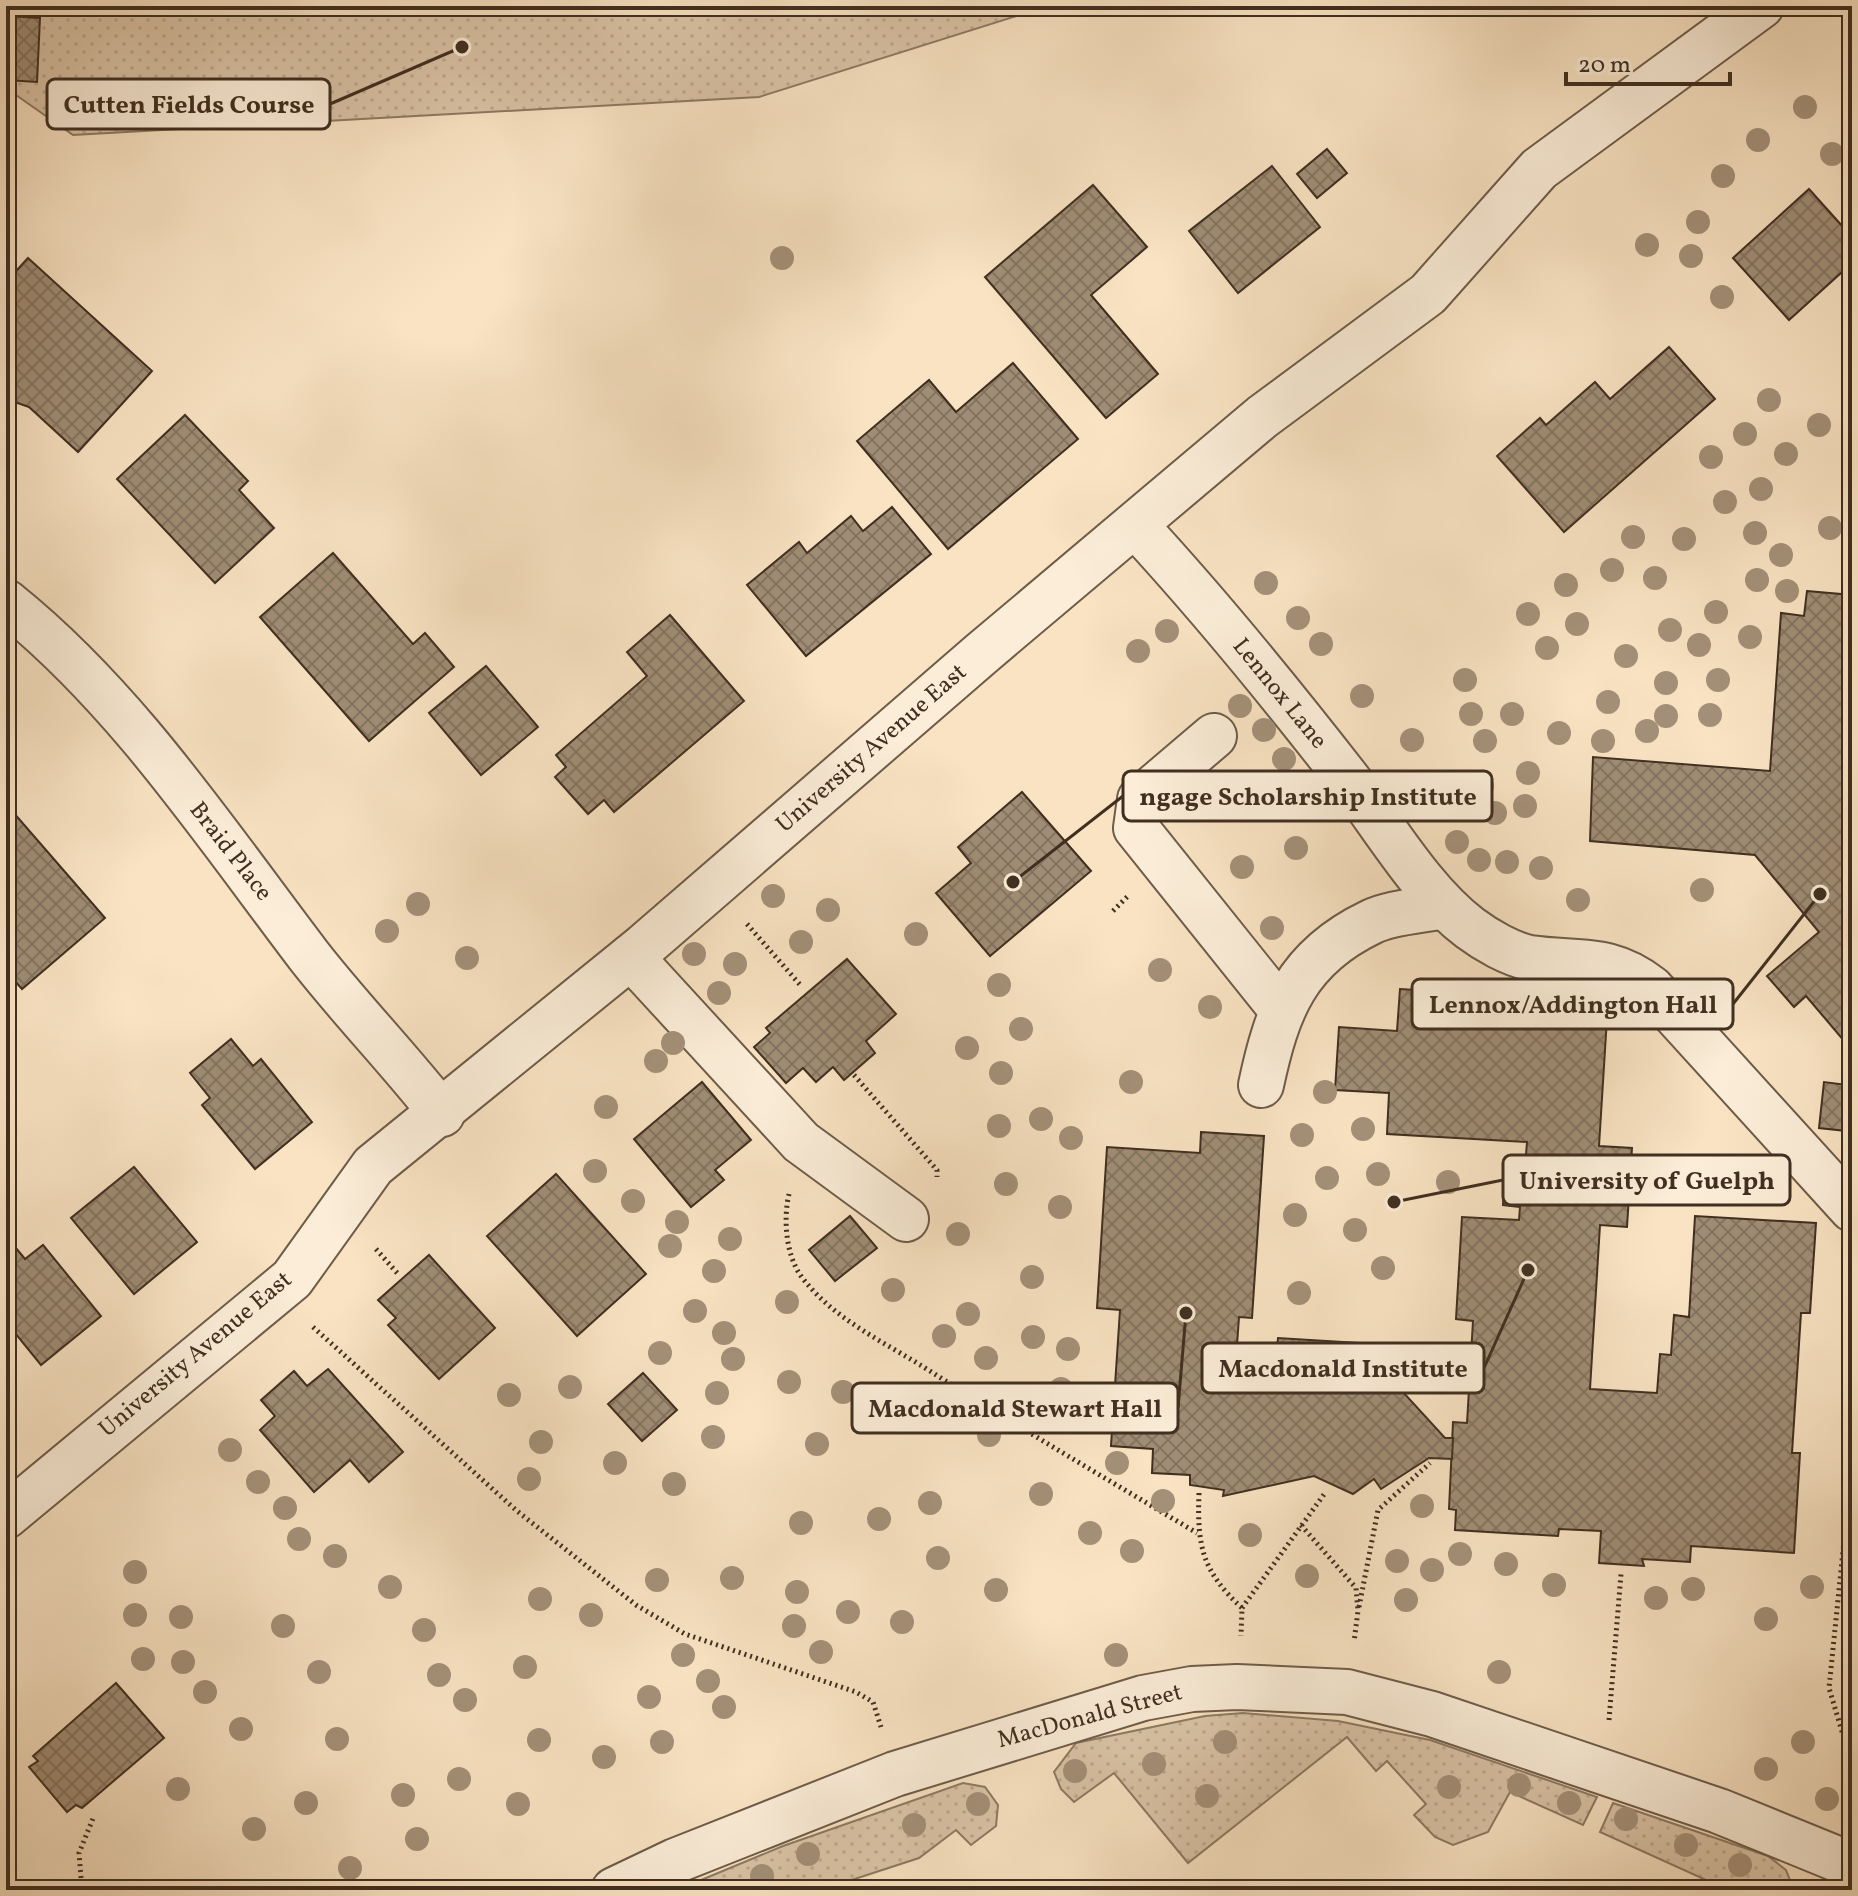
<svg xmlns="http://www.w3.org/2000/svg" width="1858" height="1896" font-family="Vollkorn,serif">
  <style>
    .grass { fill: url(#grass-dots); stroke: #8d7a64; stroke-width: 2 }
    .building { fill: url(#building-cross-hatch); stroke: #402f20; stroke-width: 2 }
    .lines { fill: none; stroke-linecap: round; stroke-linejoin: round }
    .minor-casing { stroke: #6e5c49; stroke-width: 48 }
    .path { stroke: #402f20; stroke-width: 5; stroke-dasharray: 2 4; stroke-linecap: butt }
    .minor { stroke: #fbedd8; stroke-width: 44 }
    .tree { fill: #a49078 }
    .labels { text-anchor: middle; dominant-baseline: central; stroke-width: 6; stroke-linejoin: round; paint-order: stroke }
    .street-label { font-size: 24px; fill: #402f20; stroke: #fbedd8 }
    .leader { fill: none; stroke: #402f20; stroke-width: 3 }
    .callout-dot { fill: #402f20; stroke: #fbedd8; stroke-width: 3 }
    .callout { fill: #fbedd8; stroke: #402f20; stroke-width: 3 }
    .callout-label { font-size: 26px; text-anchor: middle; font-weight: bold; fill: #402f20 }
  </style>
  <defs>
    <pattern id="grass-dots" width="8" height="8" patternUnits="userSpaceOnUse" patternTransform="scale(2)"><rect width="8" height="8" fill="#dac4a7"/><path d="M2 2h.1M6 6h.1" fill="none" stroke="#bca98f" stroke-width="1.8" stroke-linecap="round"/></pattern>
    <pattern id="building-cross-hatch" width="8" height="8" patternUnits="userSpaceOnUse" patternTransform="scale(2)"><rect width="8" height="8" fill="#a08d75"/><path d="M0 0l8 8M0 8l8-8" fill="none" stroke="#847460"/></pattern>
  </defs>
  <rect width="100%" height="100%" fill="#f9e3c3"/>
  <filter id="stains"><feTurbulence type="fractalNoise" baseFrequency=".0025" numOctaves="4"/><feColorMatrix values="0 0 0 0 .2 0 0 0 0 .09 0 0 0 0 .02 0 0 0 .5 -.17"/></filter>
  <radialGradient id="worn" r=".72"><stop offset=".6" stop-color="#630" stop-opacity="0"/><stop offset="1" stop-color="#630" stop-opacity=".3"/></radialGradient>
  <g class="grass">
    <path d="M6,6H1048L759,97L73,135L6,88Z"/>
    <path d="M1243,1713L1338,1721L1430,1740L1597,1797L1583,1825L1510,1792L1488,1832L1453,1845L1435,1837L1414,1815L1426,1804L1387,1761L1376,1771L1347,1737L1188,1863L1114,1773L1074,1802L1061,1789L1054,1772L1076,1743L1205,1716Z"/>
    <path d="M963,1783L985,1787L998,1805L996,1826L971,1845L956,1830L919,1858L821,1890H677L783,1846Z"/>
    <path d="M1613,1803L1768,1856L1786,1870L1794,1890H1728L1600,1832Z"/>
  </g>
  <g class="building">
    <path d="M6,16L40,18L37,82L6,80Z"/>
    <path d="M1327,149L1347,173L1317,198L1297,174Z"/>
    <path d="M1272,166L1320,227L1238,293L1189,231Z"/>
    <path d="M1093,185L1147,247L1091,295L1158,374L1106,418L985,277Z"/>
    <path d="M1809,189L1852,237V263L1789,320L1733,258Z"/>
    <path d="M28,258L152,371L78,452L29,407L6,399V282Z"/>
    <path d="M1669,347L1715,399L1564,532L1497,456L1540,418L1546,425L1595,382L1610,399Z"/>
    <path d="M1013,363L1078,439L948,549L857,441L929,380L956,412Z"/>
    <path d="M185,415L248,481L239,490L274,528L215,583L117,479Z"/>
    <path d="M892,507L931,554L806,656L747,585L799,542L807,553L851,516L863,531Z"/>
    <path d="M333,553L413,644L425,633L454,667L369,741L260,617Z"/>
    <path d="M1807,591L1852,595V1145L1844,1144L1846,1131L1819,1128L1824,1082L1847,1085L1851,1049L1806,996L1794,1007L1767,976L1819,932L1755,855L1590,841L1593,757L1770,771L1781,613L1804,616Z"/>
    <path d="M670,615L744,701L614,812L604,800L588,814L555,777L566,767L556,755L647,676L627,652Z"/>
    <path d="M486,666L538,727L481,775L429,713Z"/>
    <path d="M1022,792L1091,871L990,956L936,893L971,863L958,847Z"/>
    <path d="M6,804L105,918L22,989L6,971Z"/>
    <path d="M847,959L896,1014L866,1041L875,1053L844,1080L833,1067L816,1082L803,1068L786,1083L754,1047L770,1033L766,1028Z"/>
    <path d="M1400,989L1608,1002L1599,1146L1632,1148L1627,1227L1600,1225L1590,1389L1657,1393L1660,1354L1671,1355L1674,1315L1689,1317L1695,1216L1816,1223L1810,1313H1801L1792,1453H1800L1794,1553L1691,1546L1690,1562L1642,1559L1644,1566L1599,1563L1601,1531L1559,1529L1558,1536L1455,1530L1456,1510L1449,1509L1453,1422L1467,1423L1473,1321L1456,1319L1462,1217L1519,1220L1520,1207L1503,1205L1505,1166L1525,1167L1527,1142L1387,1134L1389,1093L1335,1090L1339,1027L1397,1031Z"/>
    <path d="M231,1039L253,1066L261,1059L312,1122L255,1169L202,1105L210,1098L190,1073Z"/>
    <path d="M702,1082L751,1140L715,1170L724,1180L691,1207L634,1139Z"/>
    <path d="M1201,1132L1264,1136L1252,1318L1239,1317L1237,1345L1277,1348L1278,1338L1392,1345L1390,1378L1445,1438H1453L1452,1459L1429,1458L1381,1489L1374,1479L1353,1494L1314,1476L1223,1496L1224,1490L1190,1485V1475L1152,1473L1153,1449L1111,1446L1120,1310L1097,1308L1107,1147L1200,1153Z"/>
    <path d="M134,1167L197,1242L134,1294L71,1218Z"/>
    <path d="M556,1174L646,1274L577,1336L487,1236Z"/>
    <path d="M850,1216L877,1248L835,1281L809,1250Z"/>
    <path d="M6,1236L25,1259L43,1245L101,1316L41,1365L6,1322Z"/>
    <path d="M429,1255L495,1328L439,1379L388,1325L396,1318L378,1300Z"/>
    <path d="M328,1369L403,1452L369,1482L350,1460L314,1492L260,1430L275,1416L261,1400L294,1371L307,1386Z"/>
    <path d="M643,1373L677,1410L642,1441L608,1404Z"/>
    <path d="M116,1683L164,1738L82,1808L76,1805L67,1812L29,1767L38,1761L33,1756Z"/>
  </g>
  <g class="lines">
    <g class="minor-casing">
      <g id="minor">
        <path d="M1136,526C1210,606 1280,692 1347,778C1384,826 1422,892 1470,928C1486,940 1510,954 1530,958C1578,965 1609,955 1651,988L1852,1209"/>
        <path d="M6,602C127,699 216,834 309,956C351,1010 400,1060 442,1114"/>
        <path d="M1214,736L1140,799L1136,828L1281,1009"/>
        <path d="M631,957L801,1142L906,1219"/>
        <path d="M1261,1085C1277,1010 1296,958 1371,922C1391,912 1421,911 1444,906"/>
        <path d="M6,1516L292,1279L373,1166L644,946L981,654L1262,417L1428,294L1539,169L1761,6"/>
        <path d="M614,1890L675,1861L895,1774L1143,1698L1192,1689L1237,1687L1347,1692L1432,1714L1719,1811L1852,1865"/>
      </g>
    </g>
    <g class="path">
      <path d="M1113,911L1128,896"/>
      <path d="M747,924L802,987"/>
      <path d="M854,1075L937,1170V1177"/>
      <path d="M789,1194C783,1219 786,1255 801,1276C831,1317 880,1340 922,1366C1013,1424 1105,1478 1197,1533"/>
      <path d="M376,1249L398,1274"/>
      <path d="M313,1327L517,1511L636,1605L685,1634L856,1692L873,1702L881,1727"/>
      <path d="M1852,1463L1829,1688L1852,1765"/>
      <path d="M1199,1493C1197,1546 1202,1571 1242,1608L1241,1636"/>
      <path d="M1301,1525L1356,1588L1358,1611L1354,1642"/>
      <path d="M1359,1607L1378,1510L1430,1463"/>
      <path d="M1242,1608L1325,1493"/>
      <path d="M1609,1720L1621,1574"/>
      <path d="M82,1890L79,1853L94,1816"/>
    </g>
    <use href="#minor" class="minor"/>
  </g>
  <g class="tree">
    <circle cx="1805" cy="107" r="12"/>
    <circle cx="1758" cy="140" r="12"/>
    <circle cx="1832" cy="154" r="12"/>
    <circle cx="1723" cy="176" r="12"/>
    <circle cx="1698" cy="222" r="12"/>
    <circle cx="1647" cy="245" r="12"/>
    <circle cx="1691" cy="256" r="12"/>
    <circle cx="782" cy="258" r="12"/>
    <circle cx="1722" cy="297" r="12"/>
    <circle cx="1769" cy="400" r="12"/>
    <circle cx="1819" cy="425" r="12"/>
    <circle cx="1745" cy="434" r="12"/>
    <circle cx="1786" cy="454" r="12"/>
    <circle cx="1711" cy="457" r="12"/>
    <circle cx="1761" cy="489" r="12"/>
    <circle cx="1725" cy="502" r="12"/>
    <circle cx="1830" cy="528" r="12"/>
    <circle cx="1755" cy="533" r="12"/>
    <circle cx="1633" cy="537" r="12"/>
    <circle cx="1684" cy="539" r="12"/>
    <circle cx="1781" cy="555" r="12"/>
    <circle cx="1612" cy="570" r="12"/>
    <circle cx="1655" cy="578" r="12"/>
    <circle cx="1757" cy="580" r="12"/>
    <circle cx="1266" cy="583" r="12"/>
    <circle cx="1566" cy="585" r="12"/>
    <circle cx="1787" cy="591" r="12"/>
    <circle cx="1716" cy="612" r="12"/>
    <circle cx="1528" cy="614" r="12"/>
    <circle cx="1298" cy="618" r="12"/>
    <circle cx="1577" cy="624" r="12"/>
    <circle cx="1670" cy="630" r="12"/>
    <circle cx="1167" cy="631" r="12"/>
    <circle cx="1750" cy="637" r="12"/>
    <circle cx="1321" cy="644" r="12"/>
    <circle cx="1699" cy="645" r="12"/>
    <circle cx="1547" cy="648" r="12"/>
    <circle cx="1138" cy="651" r="12"/>
    <circle cx="1626" cy="656" r="12"/>
    <circle cx="1465" cy="680" r="12"/>
    <circle cx="1718" cy="680" r="12"/>
    <circle cx="1666" cy="683" r="12"/>
    <circle cx="1362" cy="696" r="12"/>
    <circle cx="1608" cy="702" r="12"/>
    <circle cx="1240" cy="706" r="12"/>
    <circle cx="1471" cy="714" r="12"/>
    <circle cx="1512" cy="714" r="12"/>
    <circle cx="1710" cy="715" r="12"/>
    <circle cx="1666" cy="716" r="12"/>
    <circle cx="1264" cy="730" r="12"/>
    <circle cx="1647" cy="731" r="12"/>
    <circle cx="1559" cy="733" r="12"/>
    <circle cx="1412" cy="740" r="12"/>
    <circle cx="1485" cy="741" r="12"/>
    <circle cx="1603" cy="741" r="12"/>
    <circle cx="1284" cy="759" r="12"/>
    <circle cx="1528" cy="773" r="12"/>
    <circle cx="1482" cy="786" r="12"/>
    <circle cx="1525" cy="806" r="12"/>
    <circle cx="1495" cy="813" r="12"/>
    <circle cx="1457" cy="842" r="12"/>
    <circle cx="1296" cy="848" r="12"/>
    <circle cx="1479" cy="860" r="12"/>
    <circle cx="1507" cy="862" r="12"/>
    <circle cx="1242" cy="867" r="12"/>
    <circle cx="1541" cy="868" r="12"/>
    <circle cx="1702" cy="890" r="12"/>
    <circle cx="773" cy="896" r="12"/>
    <circle cx="1578" cy="900" r="12"/>
    <circle cx="418" cy="904" r="12"/>
    <circle cx="828" cy="910" r="12"/>
    <circle cx="1272" cy="928" r="12"/>
    <circle cx="387" cy="931" r="12"/>
    <circle cx="916" cy="934" r="12"/>
    <circle cx="801" cy="942" r="12"/>
    <circle cx="694" cy="954" r="12"/>
    <circle cx="467" cy="958" r="12"/>
    <circle cx="735" cy="964" r="12"/>
    <circle cx="1160" cy="970" r="12"/>
    <circle cx="999" cy="985" r="12"/>
    <circle cx="719" cy="993" r="12"/>
    <circle cx="1210" cy="1007" r="12"/>
    <circle cx="1021" cy="1029" r="12"/>
    <circle cx="673" cy="1043" r="12"/>
    <circle cx="967" cy="1048" r="12"/>
    <circle cx="656" cy="1061" r="12"/>
    <circle cx="1001" cy="1073" r="12"/>
    <circle cx="1131" cy="1082" r="12"/>
    <circle cx="1325" cy="1092" r="12"/>
    <circle cx="606" cy="1107" r="12"/>
    <circle cx="1041" cy="1119" r="12"/>
    <circle cx="999" cy="1126" r="12"/>
    <circle cx="1363" cy="1129" r="12"/>
    <circle cx="1302" cy="1135" r="12"/>
    <circle cx="1071" cy="1138" r="12"/>
    <circle cx="595" cy="1171" r="12"/>
    <circle cx="1378" cy="1174" r="12"/>
    <circle cx="1327" cy="1178" r="12"/>
    <circle cx="1448" cy="1182" r="12"/>
    <circle cx="1006" cy="1184" r="12"/>
    <circle cx="633" cy="1201" r="12"/>
    <circle cx="1060" cy="1207" r="12"/>
    <circle cx="1295" cy="1215" r="12"/>
    <circle cx="677" cy="1222" r="12"/>
    <circle cx="1355" cy="1230" r="12"/>
    <circle cx="958" cy="1234" r="12"/>
    <circle cx="730" cy="1239" r="12"/>
    <circle cx="670" cy="1246" r="12"/>
    <circle cx="1383" cy="1268" r="12"/>
    <circle cx="714" cy="1271" r="12"/>
    <circle cx="1032" cy="1277" r="12"/>
    <circle cx="893" cy="1290" r="12"/>
    <circle cx="1299" cy="1293" r="12"/>
    <circle cx="787" cy="1302" r="12"/>
    <circle cx="695" cy="1311" r="12"/>
    <circle cx="968" cy="1314" r="12"/>
    <circle cx="724" cy="1333" r="12"/>
    <circle cx="944" cy="1336" r="12"/>
    <circle cx="1033" cy="1337" r="12"/>
    <circle cx="1068" cy="1349" r="12"/>
    <circle cx="660" cy="1353" r="12"/>
    <circle cx="986" cy="1358" r="12"/>
    <circle cx="733" cy="1359" r="12"/>
    <circle cx="789" cy="1382" r="12"/>
    <circle cx="570" cy="1387" r="12"/>
    <circle cx="1061" cy="1389" r="12"/>
    <circle cx="843" cy="1392" r="12"/>
    <circle cx="717" cy="1393" r="12"/>
    <circle cx="509" cy="1395" r="12"/>
    <circle cx="989" cy="1435" r="12"/>
    <circle cx="713" cy="1437" r="12"/>
    <circle cx="541" cy="1442" r="12"/>
    <circle cx="817" cy="1444" r="12"/>
    <circle cx="230" cy="1450" r="12"/>
    <circle cx="615" cy="1463" r="12"/>
    <circle cx="1117" cy="1463" r="12"/>
    <circle cx="529" cy="1479" r="12"/>
    <circle cx="258" cy="1482" r="12"/>
    <circle cx="674" cy="1484" r="12"/>
    <circle cx="1041" cy="1494" r="12"/>
    <circle cx="1163" cy="1501" r="12"/>
    <circle cx="930" cy="1503" r="12"/>
    <circle cx="1422" cy="1506" r="12"/>
    <circle cx="285" cy="1508" r="12"/>
    <circle cx="879" cy="1519" r="12"/>
    <circle cx="801" cy="1523" r="12"/>
    <circle cx="1090" cy="1533" r="12"/>
    <circle cx="1250" cy="1535" r="12"/>
    <circle cx="299" cy="1539" r="12"/>
    <circle cx="1132" cy="1551" r="12"/>
    <circle cx="1460" cy="1554" r="12"/>
    <circle cx="335" cy="1556" r="12"/>
    <circle cx="938" cy="1558" r="12"/>
    <circle cx="1397" cy="1561" r="12"/>
    <circle cx="1506" cy="1564" r="12"/>
    <circle cx="1432" cy="1570" r="12"/>
    <circle cx="135" cy="1572" r="12"/>
    <circle cx="1307" cy="1576" r="12"/>
    <circle cx="732" cy="1578" r="12"/>
    <circle cx="657" cy="1580" r="12"/>
    <circle cx="1554" cy="1585" r="12"/>
    <circle cx="390" cy="1587" r="12"/>
    <circle cx="1812" cy="1587" r="12"/>
    <circle cx="1693" cy="1589" r="12"/>
    <circle cx="996" cy="1590" r="12"/>
    <circle cx="797" cy="1592" r="12"/>
    <circle cx="1656" cy="1598" r="12"/>
    <circle cx="540" cy="1599" r="12"/>
    <circle cx="1406" cy="1600" r="12"/>
    <circle cx="848" cy="1612" r="12"/>
    <circle cx="135" cy="1615" r="12"/>
    <circle cx="591" cy="1615" r="12"/>
    <circle cx="181" cy="1617" r="12"/>
    <circle cx="1766" cy="1619" r="12"/>
    <circle cx="902" cy="1622" r="12"/>
    <circle cx="283" cy="1626" r="12"/>
    <circle cx="794" cy="1626" r="12"/>
    <circle cx="424" cy="1630" r="12"/>
    <circle cx="821" cy="1652" r="12"/>
    <circle cx="683" cy="1655" r="12"/>
    <circle cx="1116" cy="1655" r="12"/>
    <circle cx="143" cy="1659" r="12"/>
    <circle cx="183" cy="1662" r="12"/>
    <circle cx="525" cy="1667" r="12"/>
    <circle cx="319" cy="1672" r="12"/>
    <circle cx="1499" cy="1672" r="12"/>
    <circle cx="439" cy="1675" r="12"/>
    <circle cx="708" cy="1681" r="12"/>
    <circle cx="205" cy="1692" r="12"/>
    <circle cx="649" cy="1697" r="12"/>
    <circle cx="465" cy="1700" r="12"/>
    <circle cx="724" cy="1707" r="12"/>
    <circle cx="241" cy="1729" r="12"/>
    <circle cx="337" cy="1739" r="12"/>
    <circle cx="539" cy="1740" r="12"/>
    <circle cx="662" cy="1742" r="12"/>
    <circle cx="1225" cy="1742" r="12"/>
    <circle cx="1803" cy="1742" r="12"/>
    <circle cx="604" cy="1757" r="12"/>
    <circle cx="1154" cy="1764" r="12"/>
    <circle cx="1766" cy="1769" r="12"/>
    <circle cx="1075" cy="1771" r="12"/>
    <circle cx="459" cy="1779" r="12"/>
    <circle cx="1519" cy="1785" r="12"/>
    <circle cx="1449" cy="1787" r="12"/>
    <circle cx="178" cy="1789" r="12"/>
    <circle cx="403" cy="1795" r="12"/>
    <circle cx="1207" cy="1796" r="12"/>
    <circle cx="1827" cy="1799" r="12"/>
    <circle cx="306" cy="1803" r="12"/>
    <circle cx="1569" cy="1803" r="12"/>
    <circle cx="518" cy="1804" r="12"/>
    <circle cx="978" cy="1804" r="12"/>
    <circle cx="1626" cy="1819" r="12"/>
    <circle cx="914" cy="1825" r="12"/>
    <circle cx="254" cy="1829" r="12"/>
    <circle cx="417" cy="1839" r="12"/>
    <circle cx="1686" cy="1845" r="12"/>
    <circle cx="808" cy="1854" r="12"/>
    <circle cx="1740" cy="1865" r="12"/>
    <circle cx="350" cy="1868" r="12"/>
    <circle cx="762" cy="1876" r="12"/>
  </g>
  <g class="labels">
    <g class="street-label">
      <text transform="translate(1279 694) rotate(51)">Lennox Lane</text>
      <text transform="translate(872 749) rotate(-41)">University Avenue East</text>
      <text transform="translate(230 852) rotate(52)">Braid Place</text>
      <text transform="translate(196 1355) rotate(-40)">University Avenue East</text>
      <text transform="translate(1090 1717) rotate(-15)">MacDonald Street</text>
    </g>
  </g>
  <path class="leader" d="M462 47L330 104M1013 882L1123 796M1820 894L1733 1004M1394 1202L1503 1180M1528 1270L1484 1368M1186 1313L1178 1408"/>
  <g class="callout-dot">
    <circle cx="462" cy="47" r="8"/>
    <circle cx="1013" cy="882" r="8"/>
    <circle cx="1820" cy="894" r="8"/>
    <circle cx="1394" cy="1202" r="8"/>
    <circle cx="1528" cy="1270" r="8"/>
    <circle cx="1186" cy="1313" r="8"/>
  </g>
  <g class="callout">
    <rect x="47" y="79" width="283" height="50" rx="8"/>
    <rect x="1123" y="771" width="369" height="50" rx="8"/>
    <rect x="1412" y="979" width="321" height="50" rx="8"/>
    <rect x="1503" y="1155" width="287" height="50" rx="8"/>
    <rect x="1202" y="1343" width="282" height="50" rx="8"/>
    <rect x="852" y="1383" width="326" height="50" rx="8"/>
  </g>
  <g class="callout-label">
    <text x="189" y="113">Cutten Fields Course</text>
    <text x="1308" y="805">ngage Scholarship Institute</text>
    <text x="1573" y="1013">Lennox/Addington Hall</text>
    <text x="1647" y="1189">University of Guelph</text>
    <text x="1343" y="1377">Macdonald Institute</text>
    <text x="1015" y="1417">Macdonald Stewart Hall</text>
  </g>
  <rect width="1858" height="1896" fill="none" stroke="#f9e3c3" stroke-width="32"/>
  <rect x="8" y="8" width="1842" height="1880" fill="none" stroke="#402f20" stroke-width="4"/>
  <rect x="16" y="16" width="1826" height="1864" fill="none" stroke="#402f20" stroke-width="2"/>
  <path d="M1566 72v12h164v-12" fill="none" stroke="#402f20" stroke-width="4"/>
  <text x="1578" y="72" font-size="24" fill="#402f20" stroke="#fbedd8" stroke-width="6" paint-order="stroke">20 m</text>
  <rect width="100%" height="100%" filter="url(#stains)"/>
  <rect width="100%" height="100%" fill="url(#worn)"/>
</svg>
